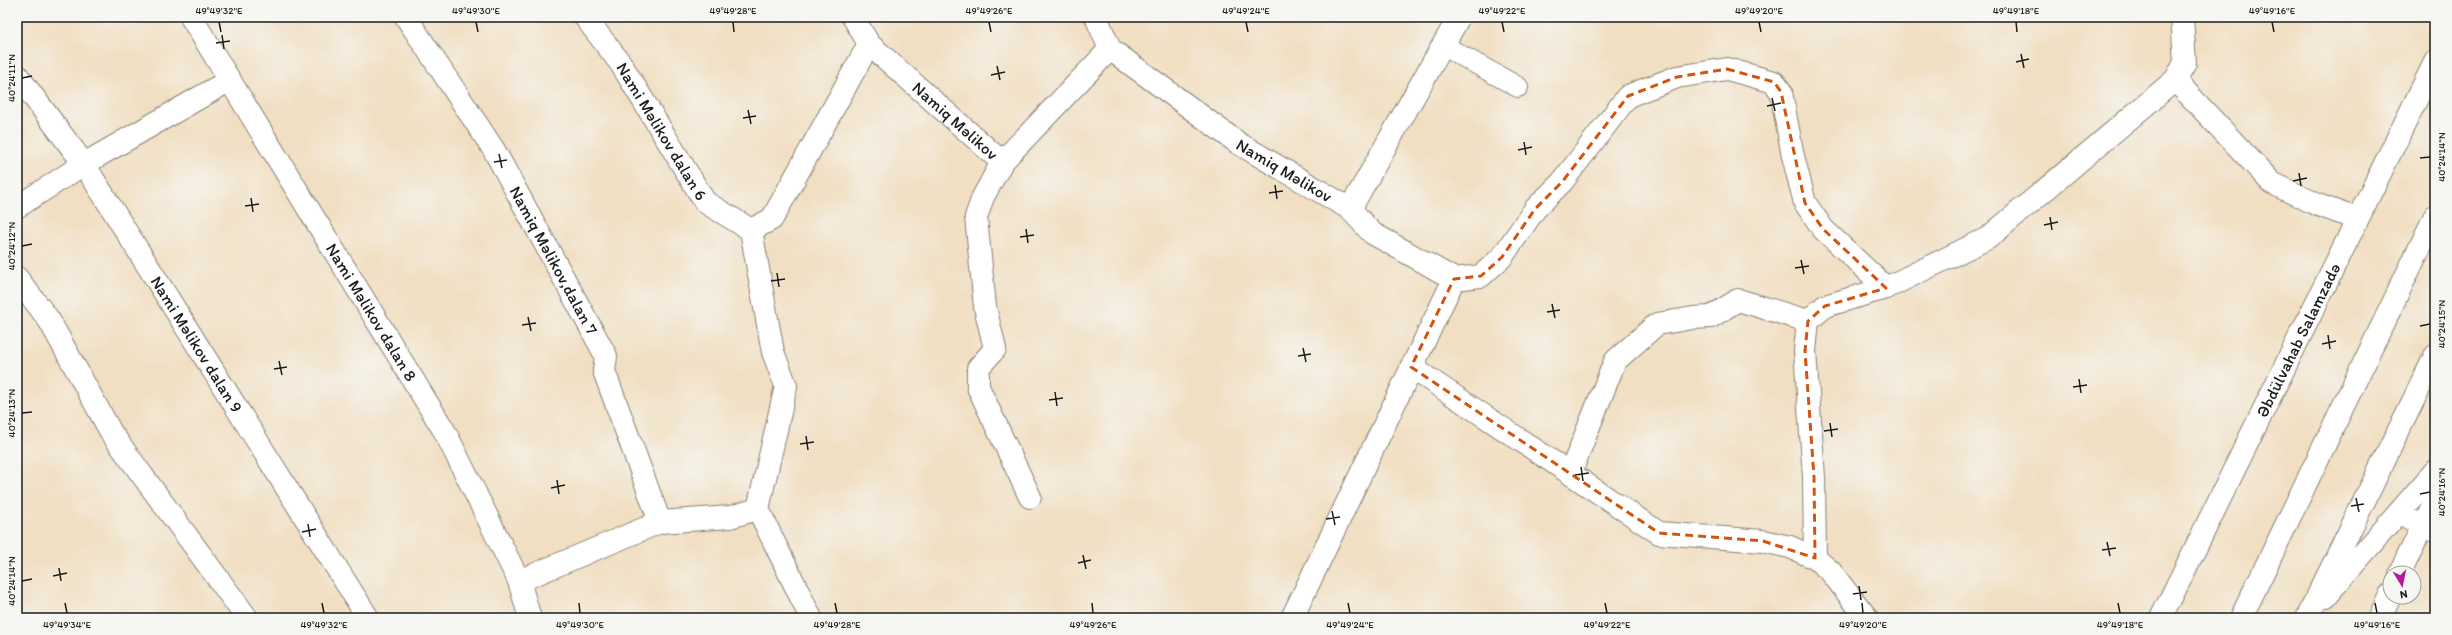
<svg xmlns="http://www.w3.org/2000/svg" width="2452" height="635" font-family="Itim,sans-serif">
  <style>
    .lines { fill: none; stroke-linecap: round; stroke-linejoin: round }
    .service-casing { stroke: #867e70; stroke-width: 22 }
    .minor-casing { stroke: #867e70; stroke-width: 24 }
    .secondary-casing { stroke: #867e70; stroke-width: 24 }
    .primary-casing { stroke: #867e70; stroke-width: 24 }
    .service { stroke: #fff; stroke-width: 20 }
    .minor { stroke: #fff; stroke-width: 22 }
    .secondary { stroke: #fff; stroke-width: 22 }
    .primary { stroke: #fff; stroke-width: 22 }
    .marked { fill: none; stroke: #d4530e; stroke-width: 3; stroke-dasharray: 8 5; stroke-linejoin: round }
    .ticks { fill: none; stroke: #1c1c1c; stroke-width: 1.5 }
    .labels { text-anchor: middle; dominant-baseline: central; stroke-width: 3.5; stroke-linejoin: round; paint-order: stroke }
    .street-label { font-size: 17px; fill: #1c1c1c; stroke: #f6f6f2 }
    .neatline { fill: none; stroke: #1c1c1c; stroke-width: 1.5 }
    .ticks-label { font-size: 10px; text-anchor: middle; fill: #1c1c1c }
  </style>
  <rect width="100%" height="100%" fill="#f6f6f2"/>
  <filter id="ink" filterUnits="userSpaceOnUse"><feTurbulence type="fractalNoise" baseFrequency=".025" numOctaves="2"/><feDisplacementMap in="SourceGraphic" scale="8" xChannelSelector="R" yChannelSelector="G"/><feConvolveMatrix kernelMatrix="1 2 1 2 8 2 1 2 1" color-interpolation-filters="sRGB"/></filter>
  <filter id="wash" filterUnits="userSpaceOnUse"><feTurbulence type="fractalNoise" baseFrequency=".012" numOctaves="4" result="noise"/><feDisplacementMap in="SourceGraphic" scale="16" xChannelSelector="R" yChannelSelector="G"/><feGaussianBlur stdDeviation="0.9" result="paint"/><feColorMatrix in="noise" values="0 0 0 0 0 0 0 0 0 0 0 0 0 0 0 0 0 1.4 0 .05"/><feComposite in="paint" operator="in"/></filter>
  <g filter="url(#wash)">
    <rect width="100%" height="100%" fill="#f1dfc3"/>
  </g>
  <g filter="url(#ink)">
    <g class="lines">
      <g class="service-casing">
        <g id="service">
          <path d="M1444,46L1518,87"/>
          <path d="M2398,513L2435,532"/>
        </g>
      </g>
      <g class="minor-casing">
        <g id="minor">
          <path id="s1" d="M191,17L445,432L519,581L530,618"/>
          <path id="s2" d="M406,17L494,150L606,356L604,371L660,522"/>
          <path id="s3" d="M585,17L621,64L705,202L751,230"/>
          <path id="s4" d="M853,17L869,44L1002,162L1110,49L1238,143L1350,209L1372,233L1454,279L1292,618"/>
          <path d="M1096,17L1110,49"/>
          <path id="s5" d="M17,75L84,164L368,618"/>
          <path d="M2175,80L2272,183L2318,205L2357,219"/>
          <path d="M1002,162L983,197L976,217L985,307L995,349L978,368V387L1030,497"/>
          <path d="M17,207L84,164L230,80"/>
          <path d="M1350,209L1459,17"/>
          <path d="M17,278L49,320L112,434L247,618"/>
          <path d="M1454,279L1481,276L1502,257L1535,209L1562,182L1628,96L1677,77L1727,69L1774,82L1781,92L1793,156L1805,203L1823,229L1886,288"/>
          <path d="M1411,367L1659,533L1763,541L1790,547L1815,558"/>
          <path d="M1570,474L1615,361L1657,324L1693,318L1711,317L1738,300L1808,321"/>
          <path d="M758,509L811,618"/>
          <path d="M519,581L660,522L730,517L758,509L786,386L773,352L751,230L772,219L869,44"/>
          <path d="M1867,618L1831,572L1815,558L1814,477L1805,351L1808,321L1825,306L1886,288L1988,238L2175,80L2185,63L2182,17"/>
        </g>
      </g>
      <g class="secondary-casing">
        <g id="secondary">
          <path d="M2400,573L2435,501"/>
          <path id="s6" d="M2161,618L2435,62"/>
          <path d="M2380,618L2390,595"/>
        </g>
      </g>
      <g class="primary-casing">
        <g id="primary">
          <path d="M2326,596L2435,471"/>
          <path d="M2241,618L2435,216"/>
          <path d="M2307,618L2435,356"/>
        </g>
      </g>
      <use href="#service" class="service"/>
      <use href="#minor" class="minor"/>
      <use href="#secondary" class="secondary"/>
      <use href="#primary" class="primary"/>
    </g>
  </g>
  <path class="marked" d="M1727,69L1774,82L1781,92L1805,203L1823,229L1886,288L1825,306L1808,321L1805,351L1814,477L1815,558L1763,541L1659,533L1411,367L1454,279L1481,276L1502,257L1535,209L1562,182L1628,96L1677,77Z"/>
  <path class="ticks" d="M219,22L221,32M476,22L478,32M733,22L734,32M989,22L991,32M1246,22L1248,32M1502,22L1504,32M1759,22L1761,32M2016,22L2017,32M2272,22L2274,32M222,35L224,49M216,43L230,41M2021,54L2024,68M2016,62L2029,59M997,66L1000,80M991,75L1005,72M22,78L32,76M1772,98L1775,111M1767,106L1781,103M748,110L751,124M743,118L756,116M1524,142L1526,155M1518,150L1532,147M499,154L502,168M2420,158L2430,157M494,162L507,160M2299,173L2301,186M2293,181L2307,178M1275,185L1277,199M1269,193L1283,191M251,198L253,212M245,206L259,204M2050,217L2052,230M2044,225L2058,222M1026,229L1028,243M1020,237L1034,235M22,246L32,244M1801,260L1804,274M1795,268L1809,266M777,273L779,287M771,281L785,279M1552,304L1555,318M1547,312L1560,310M528,317L531,331M522,325L536,323M2420,326L2430,324M2328,335L2330,349M2322,344L2336,341M1303,348L1306,362M1298,356L1311,354M279,361L282,375M274,369L287,367M2079,379L2081,393M2073,387L2087,385M1055,392L1057,406M1049,400L1063,398M22,413L32,412M1830,423L1832,437M1824,431L1838,429M806,436L808,450M800,444L814,442M1581,467L1583,481M1575,475L1589,473M557,480L559,494M551,488L565,485M2420,494L2430,492M2356,498L2359,512M2351,506L2364,504M1332,511L1335,525M1326,519L1340,517M308,524L310,537M302,532L316,529M2107,542L2110,556M2102,550L2116,548M1083,555L1086,569M1078,563L1091,560M59,568L61,581M53,576L67,573M22,581L32,579M1859,586L1861,600M1853,594L1867,592M65,603L67,613M322,603L324,613M579,603L580,613M835,603L837,613M1092,603L1093,613M1348,603L1350,613M1605,603L1607,613M1862,603L1863,613M2118,603L2120,613M2375,603L2377,613"/>
  <g class="labels">
    <g class="street-label">
      <text stroke="none"><textPath href="#s4" startOffset="147">Namiq Məlikov</textPath></text>
      <text stroke="none"><textPath href="#s3" startOffset="138">Nami Məlikov dalan 6</textPath></text>
      <text stroke="none"><textPath href="#s4" startOffset="578">Namiq Məlikov</textPath></text>
      <text stroke="none"><textPath href="#s2" startOffset="285">Namiq Məlikov,dalan 7</textPath></text>
      <text stroke="none"><textPath href="#s1" startOffset="346">Nami Məlikov dalan 8</textPath></text>
      <text stroke="none"><textPath href="#s6" startOffset="310">Əbdülvahab Salamzadə</textPath></text>
      <text stroke="none"><textPath href="#s5" startOffset="324">Nami Məlikov dalan 9</textPath></text>
    </g>
  </g>
  <rect width="2452" height="635" fill="none" stroke="#f6f6f2" stroke-width="44"/>
  <g transform="translate(2402 585) rotate(170)"><circle r="19" fill="#f6f6f2" stroke="#9f9f9c"/>
  <path d="M0-3L7 15L0 10L-7 15Z" fill="#b5179e"/>
  <text y="-6" font-size="11" font-weight="bold" text-anchor="middle" fill="#1c1c1c">N</text>
  </g>
  <rect x="22" y="22" width="2408" height="591" class="neatline"/>
  <g class="ticks-label">
    <text x="219" y="14">49°49'32"E</text>
    <text x="476" y="14">49°49'30"E</text>
    <text x="733" y="14">49°49'28"E</text>
    <text x="989" y="14">49°49'26"E</text>
    <text x="1246" y="14">49°49'24"E</text>
    <text x="1502" y="14">49°49'22"E</text>
    <text x="1759" y="14">49°49'20"E</text>
    <text x="2016" y="14">49°49'18"E</text>
    <text x="2272" y="14">49°49'16"E</text>
    <text transform="translate(11 78) rotate(-90)" y="4">40°24'11"N</text>
    <text transform="translate(2441 157) rotate(-90)" y="4">40°24'14"N</text>
    <text transform="translate(11 246) rotate(-90)" y="4">40°24'12"N</text>
    <text transform="translate(2441 324) rotate(-90)" y="4">40°24'15"N</text>
    <text transform="translate(11 413) rotate(-90)" y="4">40°24'13"N</text>
    <text transform="translate(2441 492) rotate(-90)" y="4">40°24'16"N</text>
    <text transform="translate(11 581) rotate(-90)" y="4">40°24'14"N</text>
    <text x="67" y="628">49°49'34"E</text>
    <text x="324" y="628">49°49'32"E</text>
    <text x="580" y="628">49°49'30"E</text>
    <text x="837" y="628">49°49'28"E</text>
    <text x="1093" y="628">49°49'26"E</text>
    <text x="1350" y="628">49°49'24"E</text>
    <text x="1607" y="628">49°49'22"E</text>
    <text x="1863" y="628">49°49'20"E</text>
    <text x="2120" y="628">49°49'18"E</text>
    <text x="2377" y="628">49°49'16"E</text>
  </g>
</svg>
